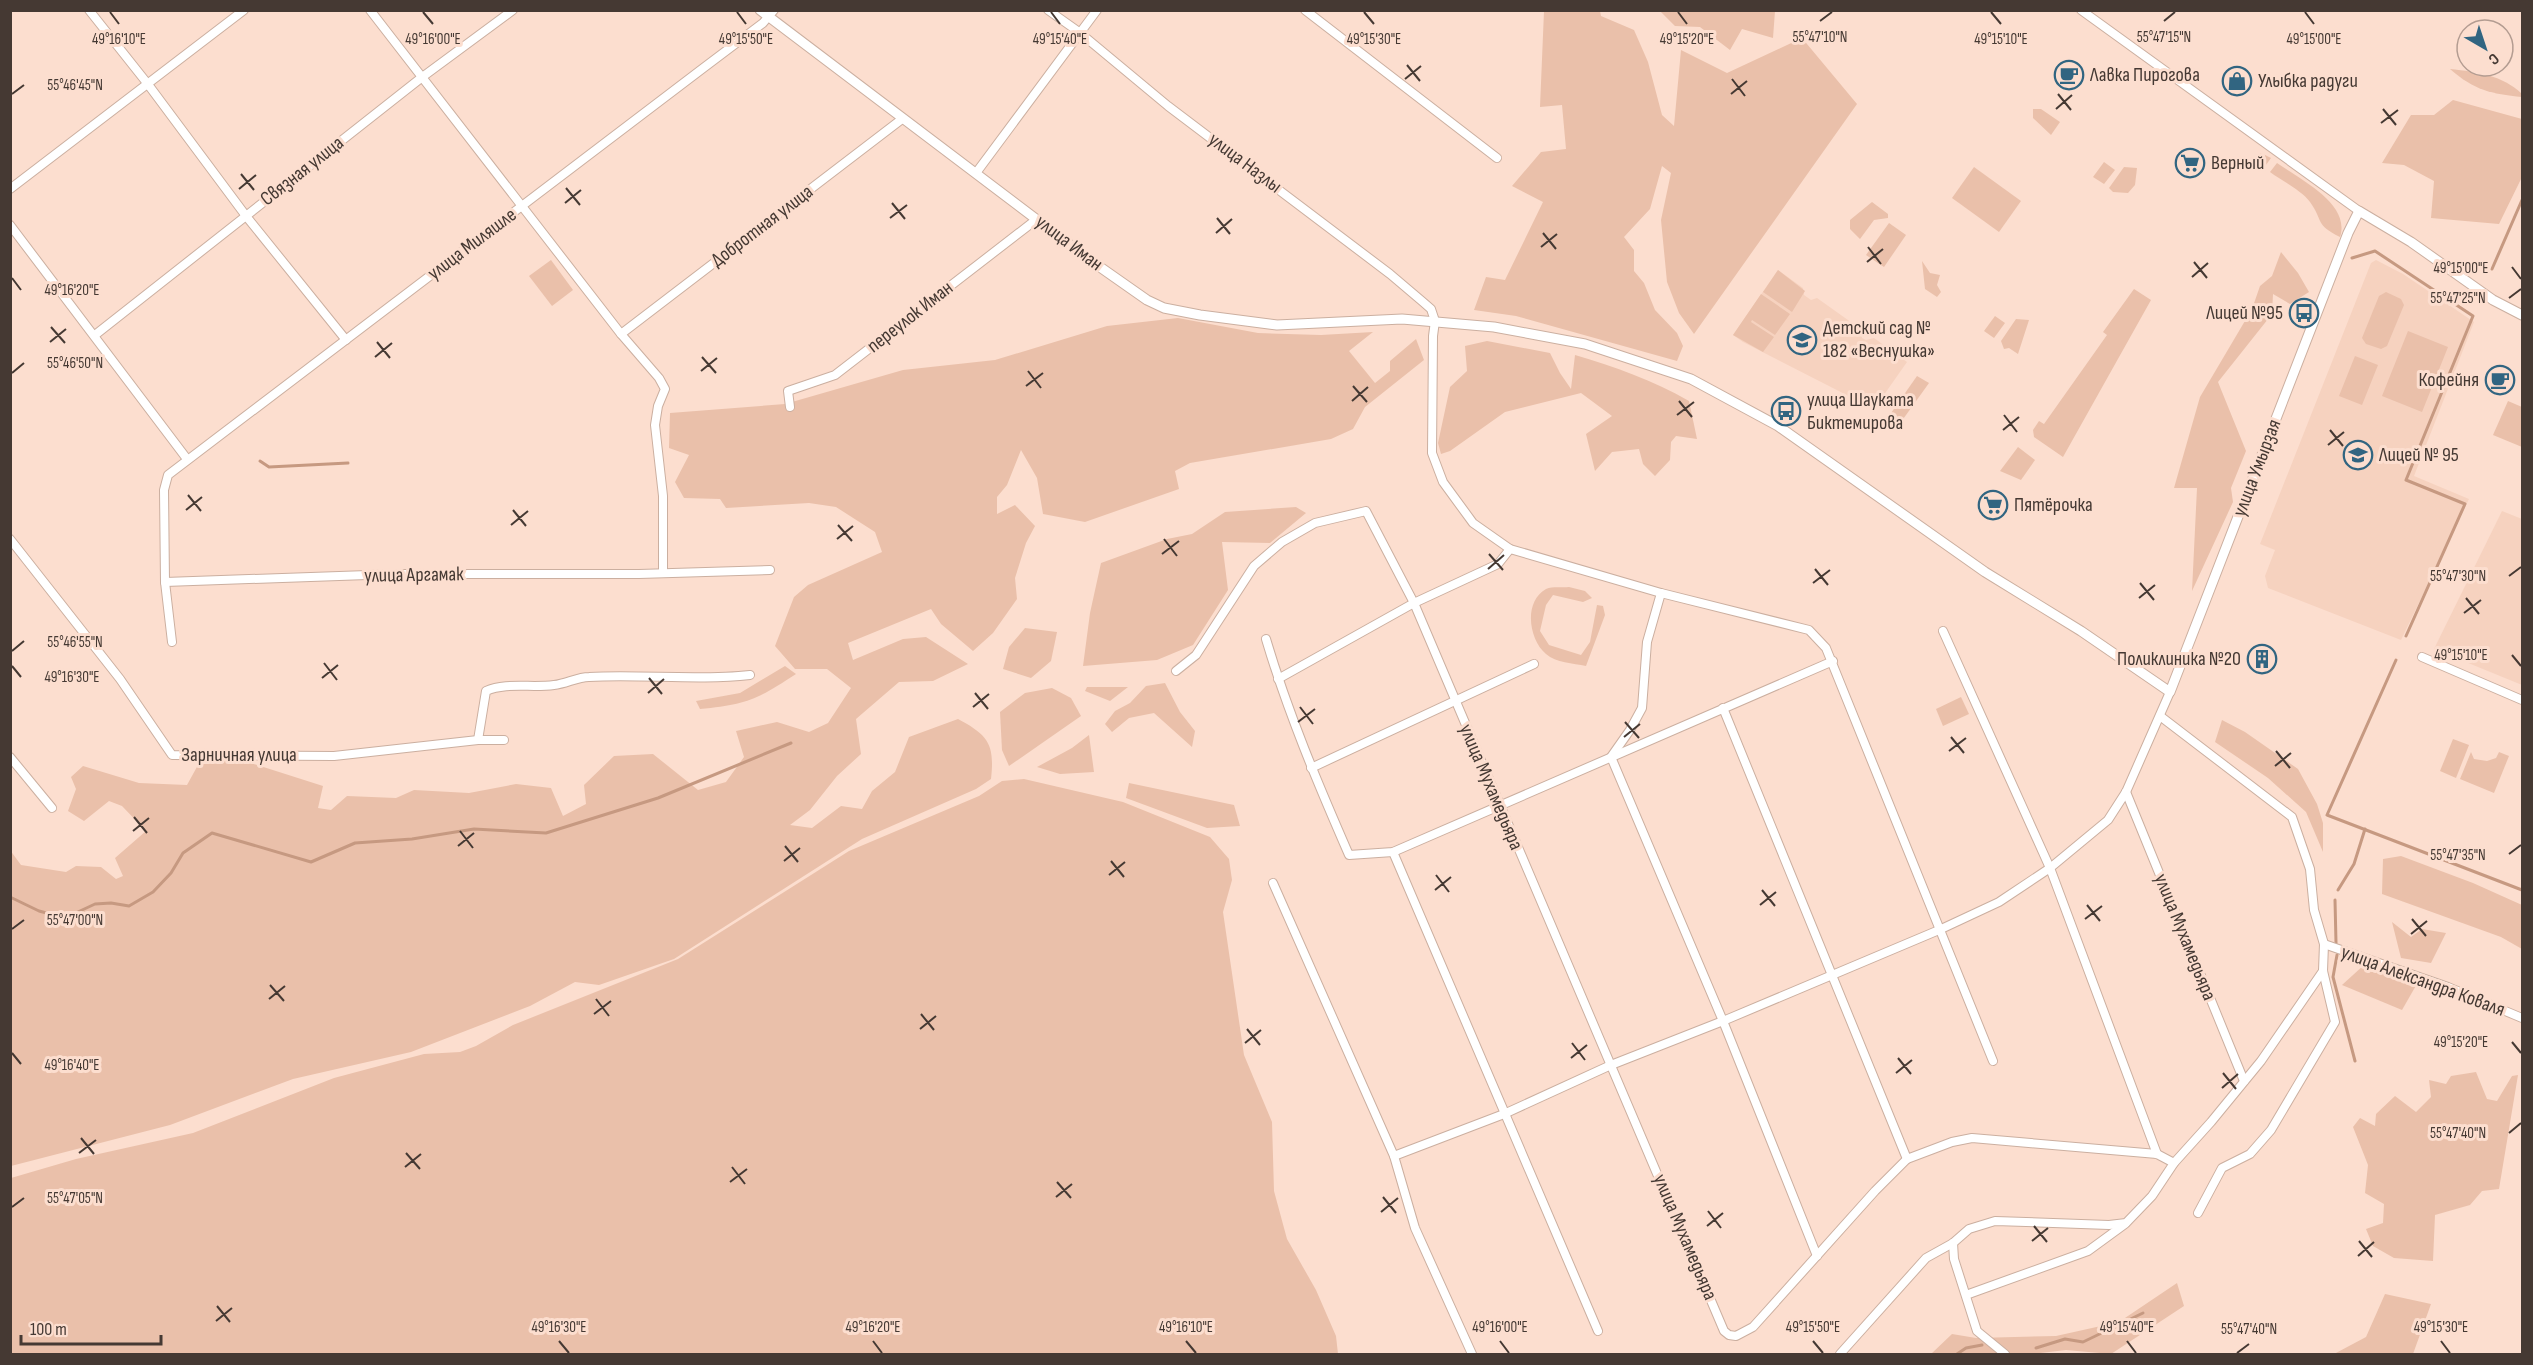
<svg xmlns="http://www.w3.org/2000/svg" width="2533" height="1365" font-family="'Sofia Sans Condensed',sans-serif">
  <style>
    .built { fill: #f6d2bf }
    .green { fill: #eac0aa }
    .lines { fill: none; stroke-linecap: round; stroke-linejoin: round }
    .stream { stroke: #c69981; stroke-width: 3 }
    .minor-casing { stroke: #cbafa0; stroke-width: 10 }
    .tertiary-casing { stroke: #cbafa0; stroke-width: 11 }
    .minor { stroke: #fff; stroke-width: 8 }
    .tertiary { stroke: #fff; stroke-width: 9 }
    .ticks { fill: none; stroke: #453933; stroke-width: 2 }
    .labels { text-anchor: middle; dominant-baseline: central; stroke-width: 6; stroke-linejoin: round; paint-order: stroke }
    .poi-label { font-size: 20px; fill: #453933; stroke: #fcdecf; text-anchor: start }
    .street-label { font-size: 20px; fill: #453933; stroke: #fcdecf }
    .ticks-label { font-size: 15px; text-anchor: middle; fill: #453933; stroke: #fcdecf; stroke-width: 6; stroke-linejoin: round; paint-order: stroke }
  </style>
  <rect width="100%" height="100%" fill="#fcdecf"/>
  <g class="built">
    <path d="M2376,260L2403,274L2474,322L2414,476L2469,499L2401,640L2268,588L2265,576L2275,550L2260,544L2371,263Z"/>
    <path d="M1778,270L1803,288L1804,295L1811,300L1817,298L1862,330V338L1866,340L1874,338L1907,362L1874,409L1743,342L1733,335Z"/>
    <path d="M2502,511L2522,519V685L2434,649Z"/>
  </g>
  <g class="green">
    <path d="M1544,11H1600L1601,16L1634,30L1648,62L1662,115L1674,126L1681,50L1727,73L1802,38L1857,104L1694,334L1679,313L1667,282L1661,220L1671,173L1662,166L1650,209L1624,237L1634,250V271L1644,283L1655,310L1677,333L1683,346L1677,361L1516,316L1474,310L1486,277L1505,280L1543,202L1512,186L1541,152L1566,149L1562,105L1540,107Z"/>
    <path d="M1660,11H1775L1773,38L1742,29L1730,50L1700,27L1675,26Z"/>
    <path d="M2450,69C2478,72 2502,75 2522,94V97C2491,94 2474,90 2450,69Z"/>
    <path d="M2453,100L2522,119V177L2499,224L2431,218L2434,181L2404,165L2382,163L2411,115H2434Z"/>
    <path d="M2033,109H2041L2060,122L2051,135L2033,118Z"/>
    <path d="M2261,153L2271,158L2263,169L2252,160Z"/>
    <path d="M2104,162L2115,170L2104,184L2093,177Z"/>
    <path d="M2277,163C2301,180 2351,204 2340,237C2314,224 2324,221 2310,202C2301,190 2282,181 2270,172Z"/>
    <path d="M1974,167L2021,201L1999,232L1952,198Z"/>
    <path d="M2124,167L2137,168L2135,185L2128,193L2113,192L2109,188Z"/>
    <path d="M1872,202L1888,214V218L1874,220L1860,239L1850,229V220Z"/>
    <path d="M1889,223L1906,235L1884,267L1866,255Z"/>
    <path d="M2281,252L2298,273L2309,292L2290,304L2273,294L2272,314L2218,382L2246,451L2231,488L2233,502L2192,591L2197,488H2174L2200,397L2252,309L2260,286L2272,276Z"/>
    <path d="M551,260L573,290L552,306L529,276Z"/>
    <path d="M1922,261L1930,273L1940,275L1937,285L1941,292L1937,297L1925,289Z"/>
    <path d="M1778,270L1805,291L1792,312L1763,292Z"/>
    <path d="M2134,289L2151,300L2063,457L2034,437L2033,430L2039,421L2044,424L2107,335L2103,332Z"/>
    <path d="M2386,292L2401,299L2404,305L2387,346L2381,349L2366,344L2362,338L2379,296Z"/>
    <path d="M1761,294L1790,314L1775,335L1752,320L1751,322L1774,337L1763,352L1733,335Z"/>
    <path d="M1995,316L2005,323L1994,338L1984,331Z"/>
    <path d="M1178,318L1258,333L1321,335L1373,332L1349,351L1375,383L1390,371V361L1416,339L1424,360L1365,407L1353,429L1331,439L1190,463L1175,471L1179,489L1085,522L1043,514L1037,478L1021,450L1007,485L997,497V514L1015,505L1035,526L1026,543L1015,578L1017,599L993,633L973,651L941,624L931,609L848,643L853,660L903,639L926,637L968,664L933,681L899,682L856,719L861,754L837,776L810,810L790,825L812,828L841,806L862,809L872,791L895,772L909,737L958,719C988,735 995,744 991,779L976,789L862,839L674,959L599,985L575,982L530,1006L411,1052L293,1079L170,1125L11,1166L10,850L21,865L66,872L76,866L101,867L116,879L123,876L115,858L146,831L122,806L109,801L84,821L68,811L76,789L71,777L83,766L139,783L187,785L198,765L238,759L323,786L318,808L331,810L347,796L396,798L414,790L469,793L516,784L551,788L563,816L586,804L584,785L614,756L653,754L698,790L726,782L744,757L736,731L777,722L809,732L828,723L851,688L827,669H795L775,646L794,597L808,585L882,552L875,532L836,507L809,503L726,508L720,499L684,498L675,482L689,455L669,448L670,413L785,404L903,370L995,360L1107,326Z"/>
    <path d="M2016,319L2029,320L2018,354L2009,348L2004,349L2001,341Z"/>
    <path d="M2408,331L2448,347L2422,412L2382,396Z"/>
    <path d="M1487,341L1550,353L1560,373L1571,389L1575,355C1615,367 1653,380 1689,401L1697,439L1676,436L1671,442L1670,460L1655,476L1643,464L1639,449L1612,452L1595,471L1586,434L1612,416L1581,393L1505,412L1450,451L1441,454L1438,443L1450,387L1467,371L1465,346Z"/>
    <path d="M2355,356L2378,365L2362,405L2339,396Z"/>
    <path d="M1917,376L1929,383L1901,422L1889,416Z"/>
    <path d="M2508,401L2522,407V447L2493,435Z"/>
    <path d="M2018,447L2035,460L2021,480L2000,471Z"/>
    <path d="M1296,507L1306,513L1270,543L1222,542L1228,590L1193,645L1157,660L1083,666L1090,613L1101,563L1167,539L1192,534L1225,512Z"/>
    <path d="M1569,587L1585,591L1592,598L1583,602L1553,595L1546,605L1540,631L1549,645L1581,655L1590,642L1597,605L1603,606L1605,615L1586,666C1573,663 1556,663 1546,654C1529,640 1523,602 1546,589C1553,586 1562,588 1569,587Z"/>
    <path d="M1025,628L1057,632L1051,661L1031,678L1003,669L1009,647Z"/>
    <path d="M785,666L796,674C758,699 746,705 700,709L696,701L740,693Z"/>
    <path d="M1165,683L1180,712L1195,731L1192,747L1154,713L1129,718L1112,732L1105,724L1115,711L1130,703L1146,686Z"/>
    <path d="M1087,687H1128L1110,701L1085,691Z"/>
    <path d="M1052,688L1071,698L1081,716L1009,766L1002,750L1000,712L1025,693Z"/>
    <path d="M1961,697L1969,714L1943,726L1936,709Z"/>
    <path d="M2222,720L2245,732L2298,769L2317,804L2323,823V852L2306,812L2268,778L2215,742Z"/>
    <path d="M1089,735L1094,772L1060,774L1037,767L1072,748Z"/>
    <path d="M2453,739L2469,745L2456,778L2440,771Z"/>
    <path d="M2471,752L2474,759L2487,761L2496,758L2499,752L2509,756L2494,793L2460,779Z"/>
    <path d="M1024,779L1123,802L1210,837L1229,859L1232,880L1223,912L1244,1055L1272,1122L1274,1191L1287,1239L1316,1290L1336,1336L1338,1354H11V1178L76,1159L193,1133L334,1078L424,1054L460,1052L476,1046L513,1025L678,959L849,851L979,796L1002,781Z"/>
    <path d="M1129,783L1234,805L1240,826L1207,828L1126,798Z"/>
    <path d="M2401,856L2473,883L2522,905V949L2501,937L2382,894L2383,859Z"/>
    <path d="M2392,922L2411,937L2422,929L2446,933L2431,963L2401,958Z"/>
    <path d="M2364,965L2418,982L2402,1010L2342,985Z"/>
    <path d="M2476,1072L2487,1099L2497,1101L2512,1076L2518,1075L2499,1189L2482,1191L2470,1205L2435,1215L2433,1261L2394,1258L2373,1246L2366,1229L2383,1223L2384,1204L2365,1193L2368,1165L2353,1127L2360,1118L2375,1126L2376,1114L2395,1096L2416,1112L2431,1097L2429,1080L2446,1084L2451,1076Z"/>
    <path d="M2177,1283L2184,1306L2111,1354L2066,1350L2031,1354H1931L1952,1334L1976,1338L2056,1336L2119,1322Z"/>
    <path d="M2385,1294L2431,1304L2413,1354H2334L2366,1337Z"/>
  </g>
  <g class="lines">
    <g class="stream">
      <path d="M2352,258L2375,251L2473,316L2406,480L2465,504L2406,636"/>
      <path d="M2492,269L2522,200"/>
      <path d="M260,461L269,467L348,463"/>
      <path d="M2396,660L2327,815L2522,890"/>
      <path d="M2338,890L2354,864L2365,829"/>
      <path d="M10,897L39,911L65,918L95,904L111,903L129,906L153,892L171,873L183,853L212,833L311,862L355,843L412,839L474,829L546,833L658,798L791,743"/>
      <path d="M2335,900L2336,943"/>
      <path d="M2337,955L2333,977L2355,1061"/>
      <path d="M2036,1348L2065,1339L2083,1342L2143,1313"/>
      <path d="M1957,1354L1966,1348L1982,1345"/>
    </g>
    <g class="minor-casing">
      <g id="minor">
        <path d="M89,10L147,83L246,216L346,340"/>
        <path d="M370,10L621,334L659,378L665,389L658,406L655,425L663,496V571"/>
        <path d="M1048,10L1079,32L1168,106L1390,274L1423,302L1431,309L1435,321L1433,336L1432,453L1443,482L1473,523L1510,549L1661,593L1809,630L1826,648L1993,1061"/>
        <path d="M1305,10L1497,158"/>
        <path d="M2081,10L2359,211"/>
        <path d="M976,173L1097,10"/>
        <path d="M10,189L244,10"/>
        <path d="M10,225L187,459"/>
        <path d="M621,334L902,119"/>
        <path d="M95,335L421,78L513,10"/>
        <path d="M790,407L788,391L835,375L1037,219"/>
        <path d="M10,539L120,679L172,755L334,756L478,740H504"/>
        <path d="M165,582L396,574H639L770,570"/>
        <path d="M1661,593L1647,642L1642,708L1630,730L1611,757L1723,1021L1817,1256"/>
        <path d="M1943,631L2050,868L2157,1154"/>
        <path d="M1266,639C1288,713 1318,784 1349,855L1393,852L1833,661"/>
        <path d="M172,642L165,582L164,490L168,475L702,69L763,23L774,10"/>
        <path d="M2422,657L2522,700"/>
        <path d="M1176,671L1196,655L1254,566L1282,542L1315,523L1366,511L1414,603L1724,1331L1729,1335L1736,1336L1753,1327L1875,1191L1907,1159"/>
        <path d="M1278,679L1414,603L1498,564L1510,549"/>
        <path d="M1723,708L1907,1159L1952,1142L1972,1138L2157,1154L2174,1163"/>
        <path d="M2160,716L2292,817L2310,869L2314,910L2324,944L2323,971L2335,1022L2271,1130L2250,1154L2222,1168L2198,1213"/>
        <path d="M478,740L486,691C506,682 531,688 554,685C566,684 577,677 589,677C643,674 697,681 750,675"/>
        <path d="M10,757L52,808"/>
        <path d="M1311,768L1534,664"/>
        <path d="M2126,792L2244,1081"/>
        <path d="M1393,852L1598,1331"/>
        <path d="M1273,883L1394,1156L1415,1228L1472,1354"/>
        <path d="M2324,944L2448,987L2522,1018"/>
        <path d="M1394,1156L1504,1114L1611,1065L1723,1021L1939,930L1999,902L2050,868L2108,820L2126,792L2170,692"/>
        <path d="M1953,1243L1954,1259L1977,1331L2005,1354"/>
        <path d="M1966,1295L2088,1251L2125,1224"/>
        <path d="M1840,1354L1926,1258L1953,1243L1969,1229L1995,1221L2109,1225L2126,1223L2152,1196L2174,1163L2211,1122L2261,1061L2323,971"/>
      </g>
    </g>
    <g class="tertiary-casing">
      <path id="tertiary" d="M760,10L1090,260L1147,300L1164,308L1200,315L1277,325L1402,319L1494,327L1585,344L1691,379L1778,426L1985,572L2081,631L2170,692L2348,233L2359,211L2411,242L2493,300L2522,315"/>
    </g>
    <use href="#minor" class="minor"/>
    <use href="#tertiary" class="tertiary"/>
  </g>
  <path class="ticks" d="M110,12L119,24M423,12L433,24M737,12L746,24M1051,12L1060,24M1364,12L1374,24M1678,12L1687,24M1991,12L2001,24M2305,12L2314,24M1820,21L1832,12M2164,21L2175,12M1407,65L1420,81M1405,79L1421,66M1732,79L1745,96M12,94L24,85M1731,94L1747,81M2058,94L2071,110M2056,109L2072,95M2383,109L2396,125M2381,123L2398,110M241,174L254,190M566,188L580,205M239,189L256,175M565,203L581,190M892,203L905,219M890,218L907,205M1217,218L1230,234M1216,233L1232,219M1543,233L1556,249M1541,247L1557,234M1868,247L1881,264M1867,262L1883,249M2194,262L2207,278M2512,267L2521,279M2192,277L2208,263M12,278L21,290M2509,298L2521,289M51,327L65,343M50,342L66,329M377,342L390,358M375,357L392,343M702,357L716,373M701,371L717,358M1028,371L1041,388M12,373L24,363M1026,386L1043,373M1353,386L1367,402M1352,401L1368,387M1679,401L1692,417M1677,415L1694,402M2004,415L2017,432M2003,430L2019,417M2330,430L2343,446M2328,445L2344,432M188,495L201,511M186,510L202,497M513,510L526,526M511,525L528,511M838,525L852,541M837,539L853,526M1164,539L1177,556M1162,554L1179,541M1489,554L1503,570M1488,569L1504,555M1815,569L1828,585M2509,576L2521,567M1813,583L1830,570M2140,583L2154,600M2139,598L2155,585M2466,598L2479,614M2464,613L2481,600M12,651L24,641M2512,655L2521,666M324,663L337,680M12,666L21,677M322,678L338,665M649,678L662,694M648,693L664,679M975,693L988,709M973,707L989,694M1300,707L1313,724M1298,722L1315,709M1625,722L1639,738M1624,737L1640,724M1951,737L1964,753M1949,751L1966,738M2276,751L2290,768M2275,766L2291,753M134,817L147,833M133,831L149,818M460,831L473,848M458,846L474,833M785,846L798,862M2509,854L2521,845M784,861L800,848M1111,861L1124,877M1109,875L1125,862M1436,875L1449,892M1435,890L1451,877M1762,890L1775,906M1760,905L1776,892M2087,905L2100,921M2085,919L2102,906M2412,919L2426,936M12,929L24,920M2411,934L2427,921M270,985L284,1001M269,999L285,986M596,999L609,1016M594,1014L611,1001M921,1014L934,1030M920,1029L936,1016M1247,1029L1260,1045M2512,1042L2521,1053M1245,1043L1261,1030M1572,1043L1585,1060M12,1053L21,1064M1571,1058L1587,1045M1898,1058L1911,1074M1896,1073L1912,1060M2223,1073L2236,1089M2222,1088L2238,1074M2509,1133L2521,1123M81,1138L94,1154M79,1153L96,1140M406,1153L420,1169M405,1167L421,1154M732,1167L745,1184M730,1182L747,1169M1057,1182L1071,1198M1056,1197L1072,1184M1383,1197L1396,1213M12,1207L24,1198M1708,1211L1721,1228M1381,1212L1398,1198M1707,1226L1723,1213M2034,1226L2047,1242M2032,1241L2048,1228M2359,1241L2372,1257M2358,1256L2374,1242M217,1306L230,1322M216,1321L232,1308M559,1341L569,1353M873,1341L882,1353M1186,1341L1196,1353M1500,1341L1509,1353M1813,1341L1823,1353M2127,1341L2136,1353M2441,1341L2450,1353M2237,1353L2249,1344"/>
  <defs>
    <g id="cafe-ring" transform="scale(1.5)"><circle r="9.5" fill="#fcdecf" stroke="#316581" stroke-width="1.5"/><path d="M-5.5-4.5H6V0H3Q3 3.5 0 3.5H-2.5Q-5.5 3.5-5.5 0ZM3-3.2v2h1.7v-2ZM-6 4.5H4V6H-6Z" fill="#316581"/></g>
    <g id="shop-ring" transform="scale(1.5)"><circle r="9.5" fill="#fcdecf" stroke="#316581" stroke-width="1.5"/><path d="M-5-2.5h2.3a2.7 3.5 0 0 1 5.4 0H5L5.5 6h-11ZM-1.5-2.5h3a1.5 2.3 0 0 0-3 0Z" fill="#316581"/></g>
    <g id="supermarket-ring" transform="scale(1.5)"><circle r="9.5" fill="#fcdecf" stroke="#316581" stroke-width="1.5"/><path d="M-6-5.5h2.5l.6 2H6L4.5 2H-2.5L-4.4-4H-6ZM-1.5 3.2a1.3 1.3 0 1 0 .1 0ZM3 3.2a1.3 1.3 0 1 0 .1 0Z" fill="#316581"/></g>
    <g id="bus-ring" transform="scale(1.5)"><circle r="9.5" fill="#fcdecf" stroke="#316581" stroke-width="1.5"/><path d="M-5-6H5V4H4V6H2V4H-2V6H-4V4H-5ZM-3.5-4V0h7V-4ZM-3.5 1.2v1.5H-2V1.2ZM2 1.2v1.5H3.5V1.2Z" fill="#316581"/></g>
    <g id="school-ring" transform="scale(1.5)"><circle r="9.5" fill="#fcdecf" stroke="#316581" stroke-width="1.5"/><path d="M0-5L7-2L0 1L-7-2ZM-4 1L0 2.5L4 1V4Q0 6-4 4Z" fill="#316581"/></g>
    <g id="building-ring" transform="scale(1.5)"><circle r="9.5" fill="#fcdecf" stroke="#316581" stroke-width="1.5"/><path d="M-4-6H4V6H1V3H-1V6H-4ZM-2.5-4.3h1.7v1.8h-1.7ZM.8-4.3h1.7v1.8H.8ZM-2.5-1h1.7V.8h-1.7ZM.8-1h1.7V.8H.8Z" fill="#316581"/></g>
  </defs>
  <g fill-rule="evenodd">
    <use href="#cafe-ring" x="2069" y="75"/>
    <use href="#shop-ring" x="2237" y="81"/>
    <use href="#supermarket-ring" x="2190" y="163"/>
    <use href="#bus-ring" x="2304" y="313"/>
    <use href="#school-ring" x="1802" y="340"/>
    <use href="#cafe-ring" x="2500" y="380"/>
    <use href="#bus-ring" x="1786" y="411"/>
    <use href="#school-ring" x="2358" y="455"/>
    <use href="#supermarket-ring" x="1993" y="505"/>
    <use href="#building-ring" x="2262" y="659"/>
  </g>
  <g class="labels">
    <g class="poi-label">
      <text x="2090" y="75">Лавка Пирогова</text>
      <text x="2258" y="81">Улыбка радуги</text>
      <text x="2211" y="163">Верный</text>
      <text x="2283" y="313" text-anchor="end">Лицей №95</text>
      <text x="1823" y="328">Детский сад №<tspan x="1823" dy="23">182 «Веснушка»</tspan></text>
      <text x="2479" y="380" text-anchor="end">Кофейня</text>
      <text x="1807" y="400">улица Шауката<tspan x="1807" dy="23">Биктемирова</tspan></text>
      <text x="2379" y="455">Лицей № 95</text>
      <text x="2014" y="505">Пятёрочка</text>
      <text x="2241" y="659" text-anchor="end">Поликлиника №20</text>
    </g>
    <g class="street-label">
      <text transform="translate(1245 163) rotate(37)">улица Назлы</text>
      <text transform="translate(302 171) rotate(-38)">Связная улица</text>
      <text transform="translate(762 226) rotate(-37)">Добротная улица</text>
      <text transform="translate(1069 243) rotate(37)">улица Иман</text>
      <text transform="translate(472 244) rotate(-37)">улица Миляшле</text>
      <text transform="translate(910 317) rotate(-38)">переулок Иман</text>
      <text transform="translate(2257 468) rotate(-69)">улица Умырзая</text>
      <text transform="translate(414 575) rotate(-1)">улица Аргамак</text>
      <text x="239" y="755">Зарничная улица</text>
      <text transform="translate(1491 787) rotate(67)">улица Мухамедьяра</text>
      <text transform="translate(2185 937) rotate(68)">улица Мухамедьяра</text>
      <text transform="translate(2423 981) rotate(20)">улица Александра Коваля</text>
      <text transform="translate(1685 1237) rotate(67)">улица Мухамедьяра</text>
    </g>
  </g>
  <g class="ticks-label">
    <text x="1820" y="42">55°47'10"N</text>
    <text x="2164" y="42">55°47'15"N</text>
    <text x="119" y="44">49°16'10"E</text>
    <text x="433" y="44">49°16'00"E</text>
    <text x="1060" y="44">49°15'40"E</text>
    <text x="1374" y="44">49°15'30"E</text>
    <text x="1687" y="44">49°15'20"E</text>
    <text x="2001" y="44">49°15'10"E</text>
    <text x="2314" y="44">49°15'00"E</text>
    <text x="746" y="44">49°15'50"E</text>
    <text x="75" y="90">55°46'45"N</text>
    <text x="2461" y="273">49°15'00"E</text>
    <text x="72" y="295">49°16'20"E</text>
    <text x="2458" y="303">55°47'25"N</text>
    <text x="75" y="368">55°46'50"N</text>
    <text x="2458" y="581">55°47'30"N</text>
    <text x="75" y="647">55°46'55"N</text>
    <text x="2461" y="660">49°15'10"E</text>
    <text x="72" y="682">49°16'30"E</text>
    <text x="2458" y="860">55°47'35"N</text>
    <text x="75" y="925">55°47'00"N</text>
    <text x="2461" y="1047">49°15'20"E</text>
    <text x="72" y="1070">49°16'40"E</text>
    <text x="2458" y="1138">55°47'40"N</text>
    <text x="75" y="1203">55°47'05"N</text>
    <text x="559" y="1332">49°16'30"E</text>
    <text x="873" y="1332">49°16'20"E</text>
    <text x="1186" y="1332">49°16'10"E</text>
    <text x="1500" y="1332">49°16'00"E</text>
    <text x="1813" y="1332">49°15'50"E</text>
    <text x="2127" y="1332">49°15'40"E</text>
    <text x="2441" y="1332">49°15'30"E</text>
    <text x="2249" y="1334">55°47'40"N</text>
  </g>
  <rect width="2533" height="1365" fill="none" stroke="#453933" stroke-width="24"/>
  <g transform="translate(2485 48) rotate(141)"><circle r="28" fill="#fcdecf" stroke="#b39c91" stroke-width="1.5"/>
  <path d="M0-4.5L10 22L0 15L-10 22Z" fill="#316581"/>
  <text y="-9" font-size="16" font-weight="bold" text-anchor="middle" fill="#453933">С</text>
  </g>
  <path d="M21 1335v9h140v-9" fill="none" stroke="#453933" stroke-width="3"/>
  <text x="30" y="1335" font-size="18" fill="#453933" stroke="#fcdecf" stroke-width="4.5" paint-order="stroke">100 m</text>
</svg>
